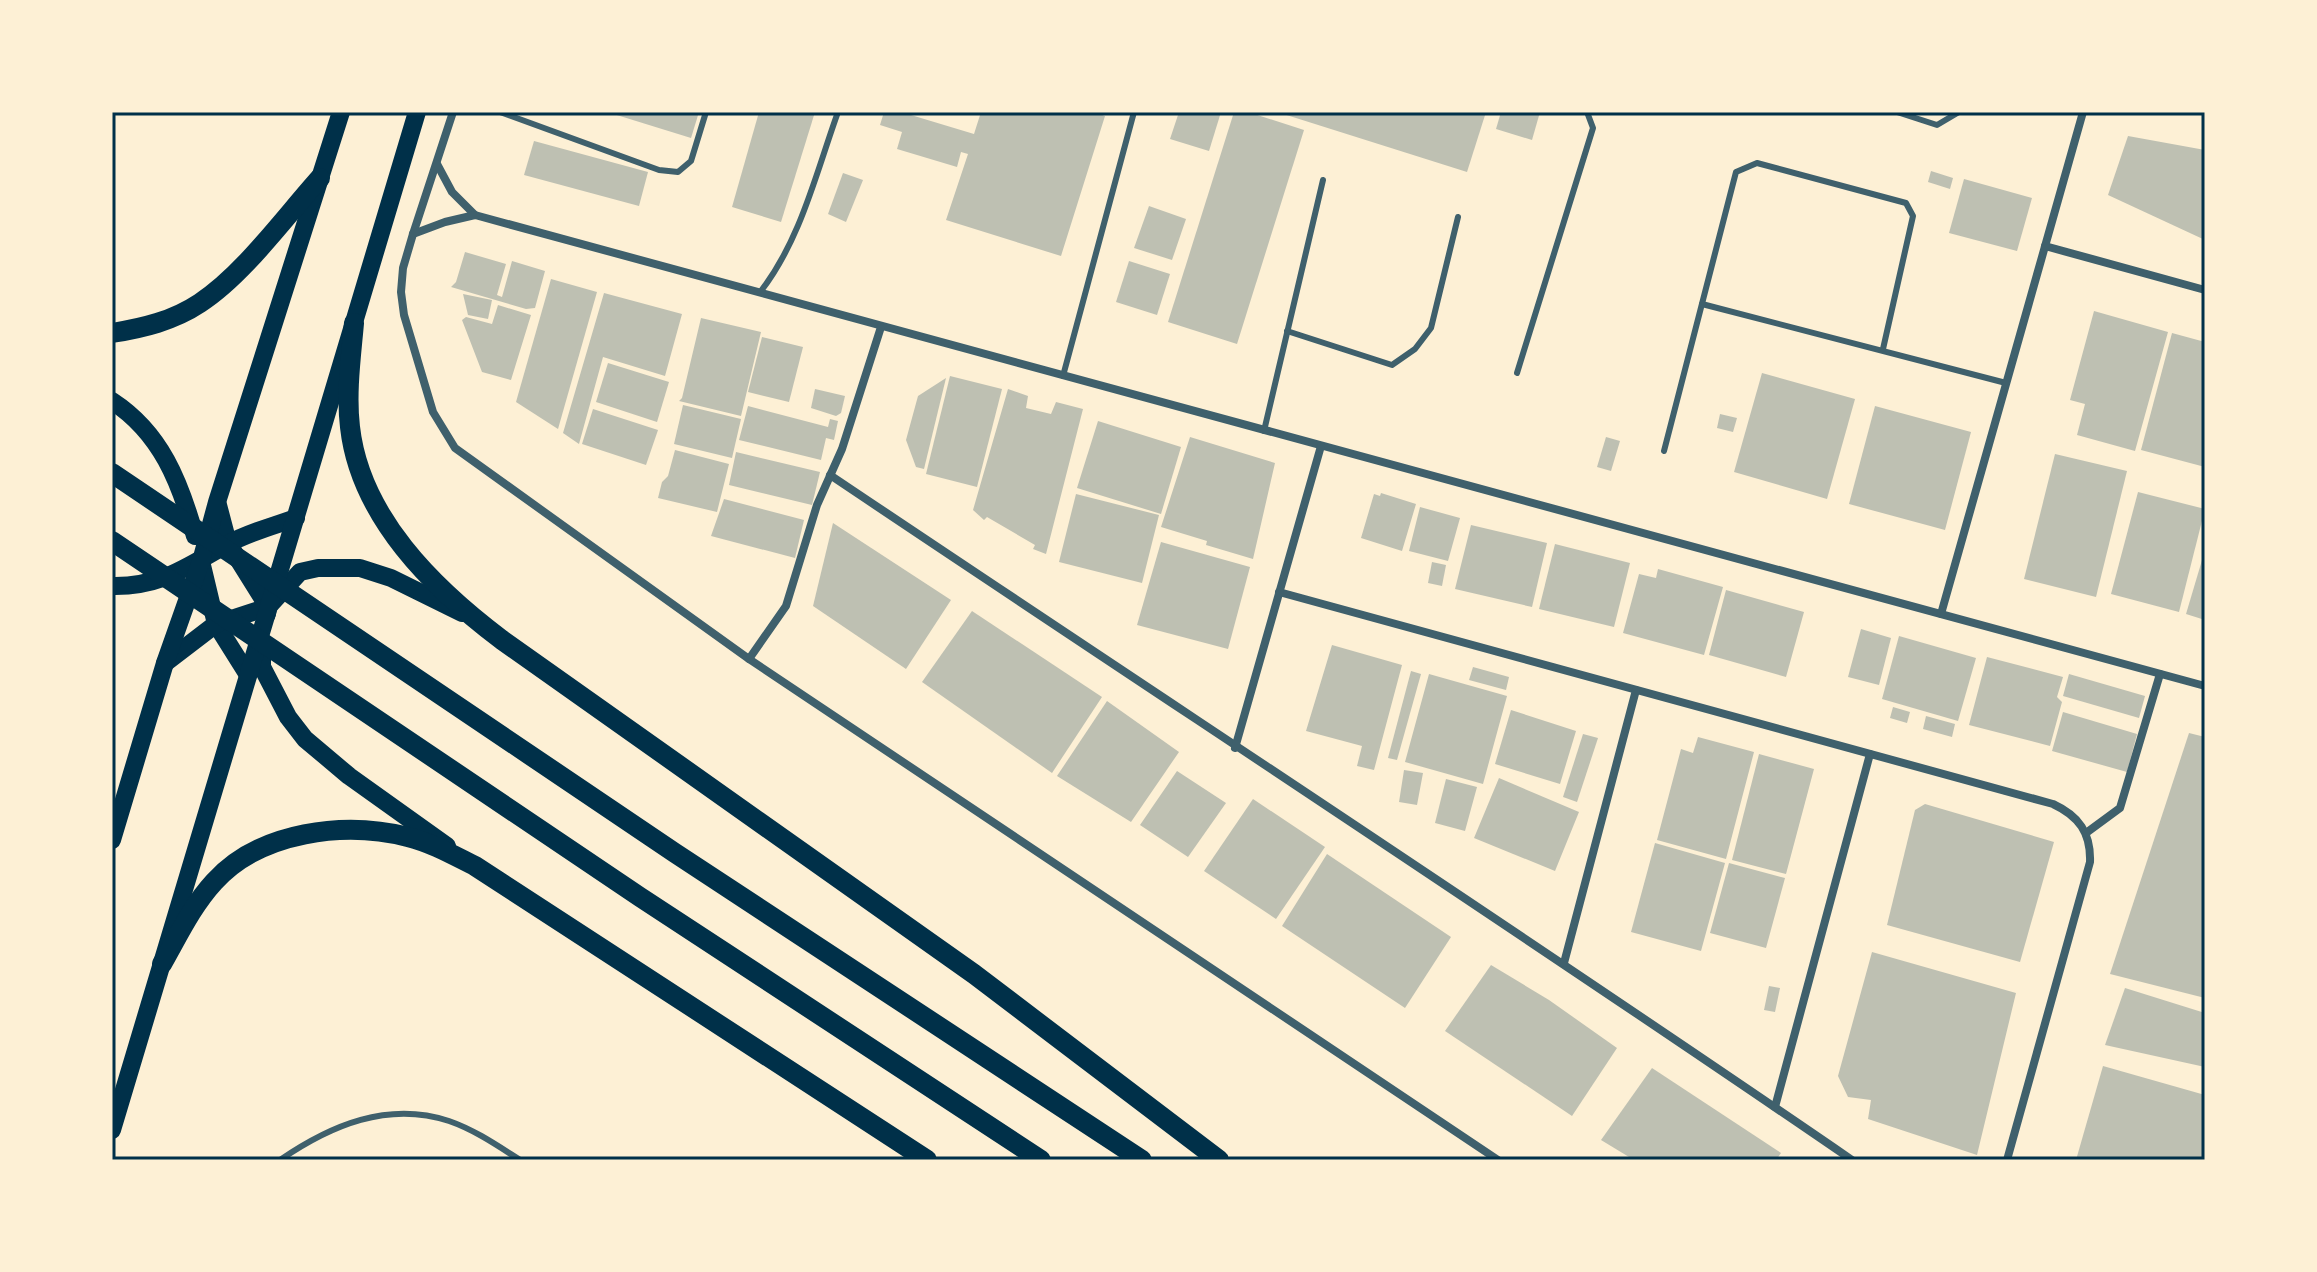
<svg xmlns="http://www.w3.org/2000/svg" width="2317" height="1272" font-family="'Golos Text',sans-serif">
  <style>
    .building { fill: #bec0b2 }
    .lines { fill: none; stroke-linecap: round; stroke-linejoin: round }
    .service { stroke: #3f606c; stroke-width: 6 }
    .minor { stroke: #3f606c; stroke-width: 8 }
    .primary { stroke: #003049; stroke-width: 18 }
    .trunk { stroke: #003049; stroke-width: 20 }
    .neatline { fill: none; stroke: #003049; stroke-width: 3 }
  </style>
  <rect width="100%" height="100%" fill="#fdf0d5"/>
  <g class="building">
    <path d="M607,112H699L691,138Z"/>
    <path d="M759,112H815L781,222L732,207Z"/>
    <path d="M884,112H901L974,134L981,112H1094L1105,116L1061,256L946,220L968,154L961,152L957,167L897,149L902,132L880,125Z"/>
    <path d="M1179,112H1221L1209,151L1170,139Z"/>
    <path d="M1234,112H1248L1304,130L1237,344L1168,322Z"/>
    <path d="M1277,112H1486L1467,172Z"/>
    <path d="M1501,112H1540L1532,140L1496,129Z"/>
    <path d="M2128,136L2205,150V240L2108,195Z"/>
    <path d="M534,141L648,172L639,206L524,175Z"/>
    <path d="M1931,171L1953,178L1950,189L1928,182Z"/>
    <path d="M843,173L863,180L846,222L828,214Z"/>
    <path d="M1964,179L2032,198L2017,251L1949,233Z"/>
    <path d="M1149,206L1186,219L1172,260L1134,248Z"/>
    <path d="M465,252L506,264L497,295L502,297L512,261L545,271L535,308L526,309L451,287L456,282Z"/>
    <path d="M1129,261L1170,274L1157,315L1116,302Z"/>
    <path d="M551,279L597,292L558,429L516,402Z"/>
    <path d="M604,293L682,314L665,376L603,357L579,444L563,433Z"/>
    <path d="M463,294L492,300L488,319L468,315Z"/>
    <path d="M498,305L531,315L511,380L482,372L462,320L466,317L492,324Z"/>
    <path d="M2094,311L2168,332L2135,451L2077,435L2085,404L2070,400Z"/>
    <path d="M701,318L761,332L741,416L679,401L682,398Z"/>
    <path d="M2172,333L2205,342V467L2141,450Z"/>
    <path d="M762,337L803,347L789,402L748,392Z"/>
    <path d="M608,363L669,382L657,422L596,402Z"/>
    <path d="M1762,373L1855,399L1827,499L1734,472Z"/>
    <path d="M950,376L1002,389L977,487L926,474Z"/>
    <path d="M946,378L924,469L916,467L906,440L918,396Z"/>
    <path d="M815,389L845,396L841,413L836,416L811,408Z"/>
    <path d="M1008,389L1028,396L1026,408L1051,414L1056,402L1083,409L1046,554L1033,549L1035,545L987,517L984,520L973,510Z"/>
    <path d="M683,405L741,419L732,458L674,444Z"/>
    <path d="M748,406L828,427L830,419L838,421L834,440L826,438L821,460L739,440Z"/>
    <path d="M1875,406L1971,432L1945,530L1849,504Z"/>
    <path d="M593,409L658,430L646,465L582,444Z"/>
    <path d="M1720,414L1737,418L1733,432L1717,428Z"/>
    <path d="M1098,421L1181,447L1161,514L1077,488Z"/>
    <path d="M1190,437L1275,463L1253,559L1206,545L1207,541L1161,527Z"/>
    <path d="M1606,437L1620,441L1611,471L1597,467Z"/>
    <path d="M675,450L729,464L717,512L658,498L662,482L668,476Z"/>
    <path d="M736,452L820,472L812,505L729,485Z"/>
    <path d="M2055,454L2127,471L2096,597L2024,579Z"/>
    <path d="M2138,492L2205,509L2179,612L2111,594Z"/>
    <path d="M1381,493L1416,504L1402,551L1361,538L1374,494L1380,496Z"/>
    <path d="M1076,494L1159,515L1142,583L1059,562Z"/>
    <path d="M724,499L804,520L795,558L711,536Z"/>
    <path d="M1420,507L1460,518L1448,561L1409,551Z"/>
    <path d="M833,523L951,600L906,669L813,606Z"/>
    <path d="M1471,525L1547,543L1532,607L1455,589Z"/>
    <path d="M1161,542L1250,567L1228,649L1137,625Z"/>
    <path d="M1555,544L1630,563L1614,627L1539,609Z"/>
    <path d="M2205,550V620L2186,614Z"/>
    <path d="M1432,562L1446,565L1442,586L1428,583Z"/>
    <path d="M1658,569L1723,587L1704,655L1623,633L1639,574L1656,578Z"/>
    <path d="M1726,590L1804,612L1786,677L1709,655Z"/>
    <path d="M972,611L1102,697L1052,773L922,682Z"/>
    <path d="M1861,629L1891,638L1879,685L1848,677Z"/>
    <path d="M1899,636L1976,658L1958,721L1882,699Z"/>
    <path d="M1332,645L1402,665L1374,770L1357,766L1362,746L1306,731Z"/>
    <path d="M1987,657L2063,677L2057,697L2062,702L2050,746L1969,725Z"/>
    <path d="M1473,667L1509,677L1506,690L1469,680Z"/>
    <path d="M1411,671L1421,674L1397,760L1388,758Z"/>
    <path d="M1429,674L1507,696L1483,784L1405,762Z"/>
    <path d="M2069,674L2145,696L2139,718L2063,696Z"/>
    <path d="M1107,701L1179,752L1131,822L1057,776Z"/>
    <path d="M1893,707L1910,712L1907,723L1890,718Z"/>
    <path d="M1511,710L1576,731L1560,784L1495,764Z"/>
    <path d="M2063,712L2137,734L2127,772L2052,751Z"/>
    <path d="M1926,716L1955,724L1952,737L1923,729Z"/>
    <path d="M2189,733L2205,737V998L2110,974Z"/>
    <path d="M1583,734L1598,738L1577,802L1563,797Z"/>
    <path d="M1698,737L1754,752L1726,859L1657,840L1681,749L1693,753Z"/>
    <path d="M1759,754L1814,769L1786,874L1732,860Z"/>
    <path d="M1404,770L1423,773L1417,805L1399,802Z"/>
    <path d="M1177,771L1226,803L1188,857L1140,825Z"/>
    <path d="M1499,778L1579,812L1555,871L1474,838Z"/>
    <path d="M1446,779L1477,787L1465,831L1435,823Z"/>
    <path d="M1253,799L1325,847L1276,919L1204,871Z"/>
    <path d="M1925,804L2054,842L2020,962L1887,925L1915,810Z"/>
    <path d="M1655,843L1725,863L1701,951L1631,932Z"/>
    <path d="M1327,854L1451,937L1405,1008L1282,926Z"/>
    <path d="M1729,863L1785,878L1766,948L1710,933Z"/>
    <path d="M1872,952L2016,993L1977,1155L1868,1119L1871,1100L1848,1097L1838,1076Z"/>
    <path d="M1491,965L1549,1000L1617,1048L1572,1116L1445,1031Z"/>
    <path d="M1769,986L1780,988L1775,1012L1764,1010Z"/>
    <path d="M2125,988L2205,1013V1067L2105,1045Z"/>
    <path d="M2103,1066L2205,1095L2203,1160H2076Z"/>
    <path d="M1652,1068L1781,1153L1776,1160H1634L1601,1140Z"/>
  </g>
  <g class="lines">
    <g class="service">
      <path d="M500,112L659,170L678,172L691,161L706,112"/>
      <path d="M1897,112L1937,125L1959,112"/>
      <path d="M761,291C801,239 816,173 838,112"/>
      <path d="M1702,304L2006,383"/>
      <path d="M1287,331L1392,365L1415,349L1431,328L1458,217"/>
      <path d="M1517,373L1593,128L1587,112"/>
      <path d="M1063,376L1134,112"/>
      <path d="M1264,431L1323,180"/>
      <path d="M1664,451L1736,172L1757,163L1906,203L1913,216L1883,349"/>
      <path d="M280,1160C331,1125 388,1101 449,1121C475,1130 498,1146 520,1160"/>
    </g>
    <g class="minor">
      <path d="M453,112L413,234L403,268L401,292L404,315L433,412L455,448L749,659L1498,1160"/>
      <path d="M437,164L452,192L475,215"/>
      <path d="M413,234L445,222L475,215L2205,686"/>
      <path d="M2045,246L2205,290"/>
      <path d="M830,475C1171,704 1514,928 1852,1160"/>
      <path d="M1279,592L2053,804C2079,816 2091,833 2090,862L2007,1160"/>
      <path d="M1941,614L2083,112"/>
      <path d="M749,659L786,606L817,505L842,449L881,327"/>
      <path d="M1235,748L1321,446"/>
      <path d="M2086,833L2120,808L2160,674"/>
      <path d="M1564,963L1636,690"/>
      <path d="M1775,1107L1870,754"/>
    </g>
    <g class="primary">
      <path d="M112,401C161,433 180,482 195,536"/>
      <path d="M218,505L228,543L268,607L267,614"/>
      <path d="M201,561L216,624L248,675"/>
      <path d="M112,586C161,587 186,567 226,545C247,533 273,526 296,518"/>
      <path d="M262,647V667L288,717L305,739L349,776L447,846"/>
      <path d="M165,663L216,624L268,607L300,572L318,568H360L391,578L462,613"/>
      <path d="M112,840L165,663L201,561L217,502L341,112"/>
      <path d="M112,1130L417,112"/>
    </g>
    <g class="trunk">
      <path d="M354,323C351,357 346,393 350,427C360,517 433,588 502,640L974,974L1219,1160"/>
      <path d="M112,333C143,328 173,321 200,303C243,275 285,217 320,178"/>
      <path d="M112,473L675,853L1142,1160"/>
      <path d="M112,541L640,897L1041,1160"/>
      <path d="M162,964C178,936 192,906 214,882C260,831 345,821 408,837C432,843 453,855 475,866L927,1160"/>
    </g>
  </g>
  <rect width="2317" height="1272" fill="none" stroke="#fdf0d5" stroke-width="228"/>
  <rect x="114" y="114" width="2089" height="1044" class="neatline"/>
</svg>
